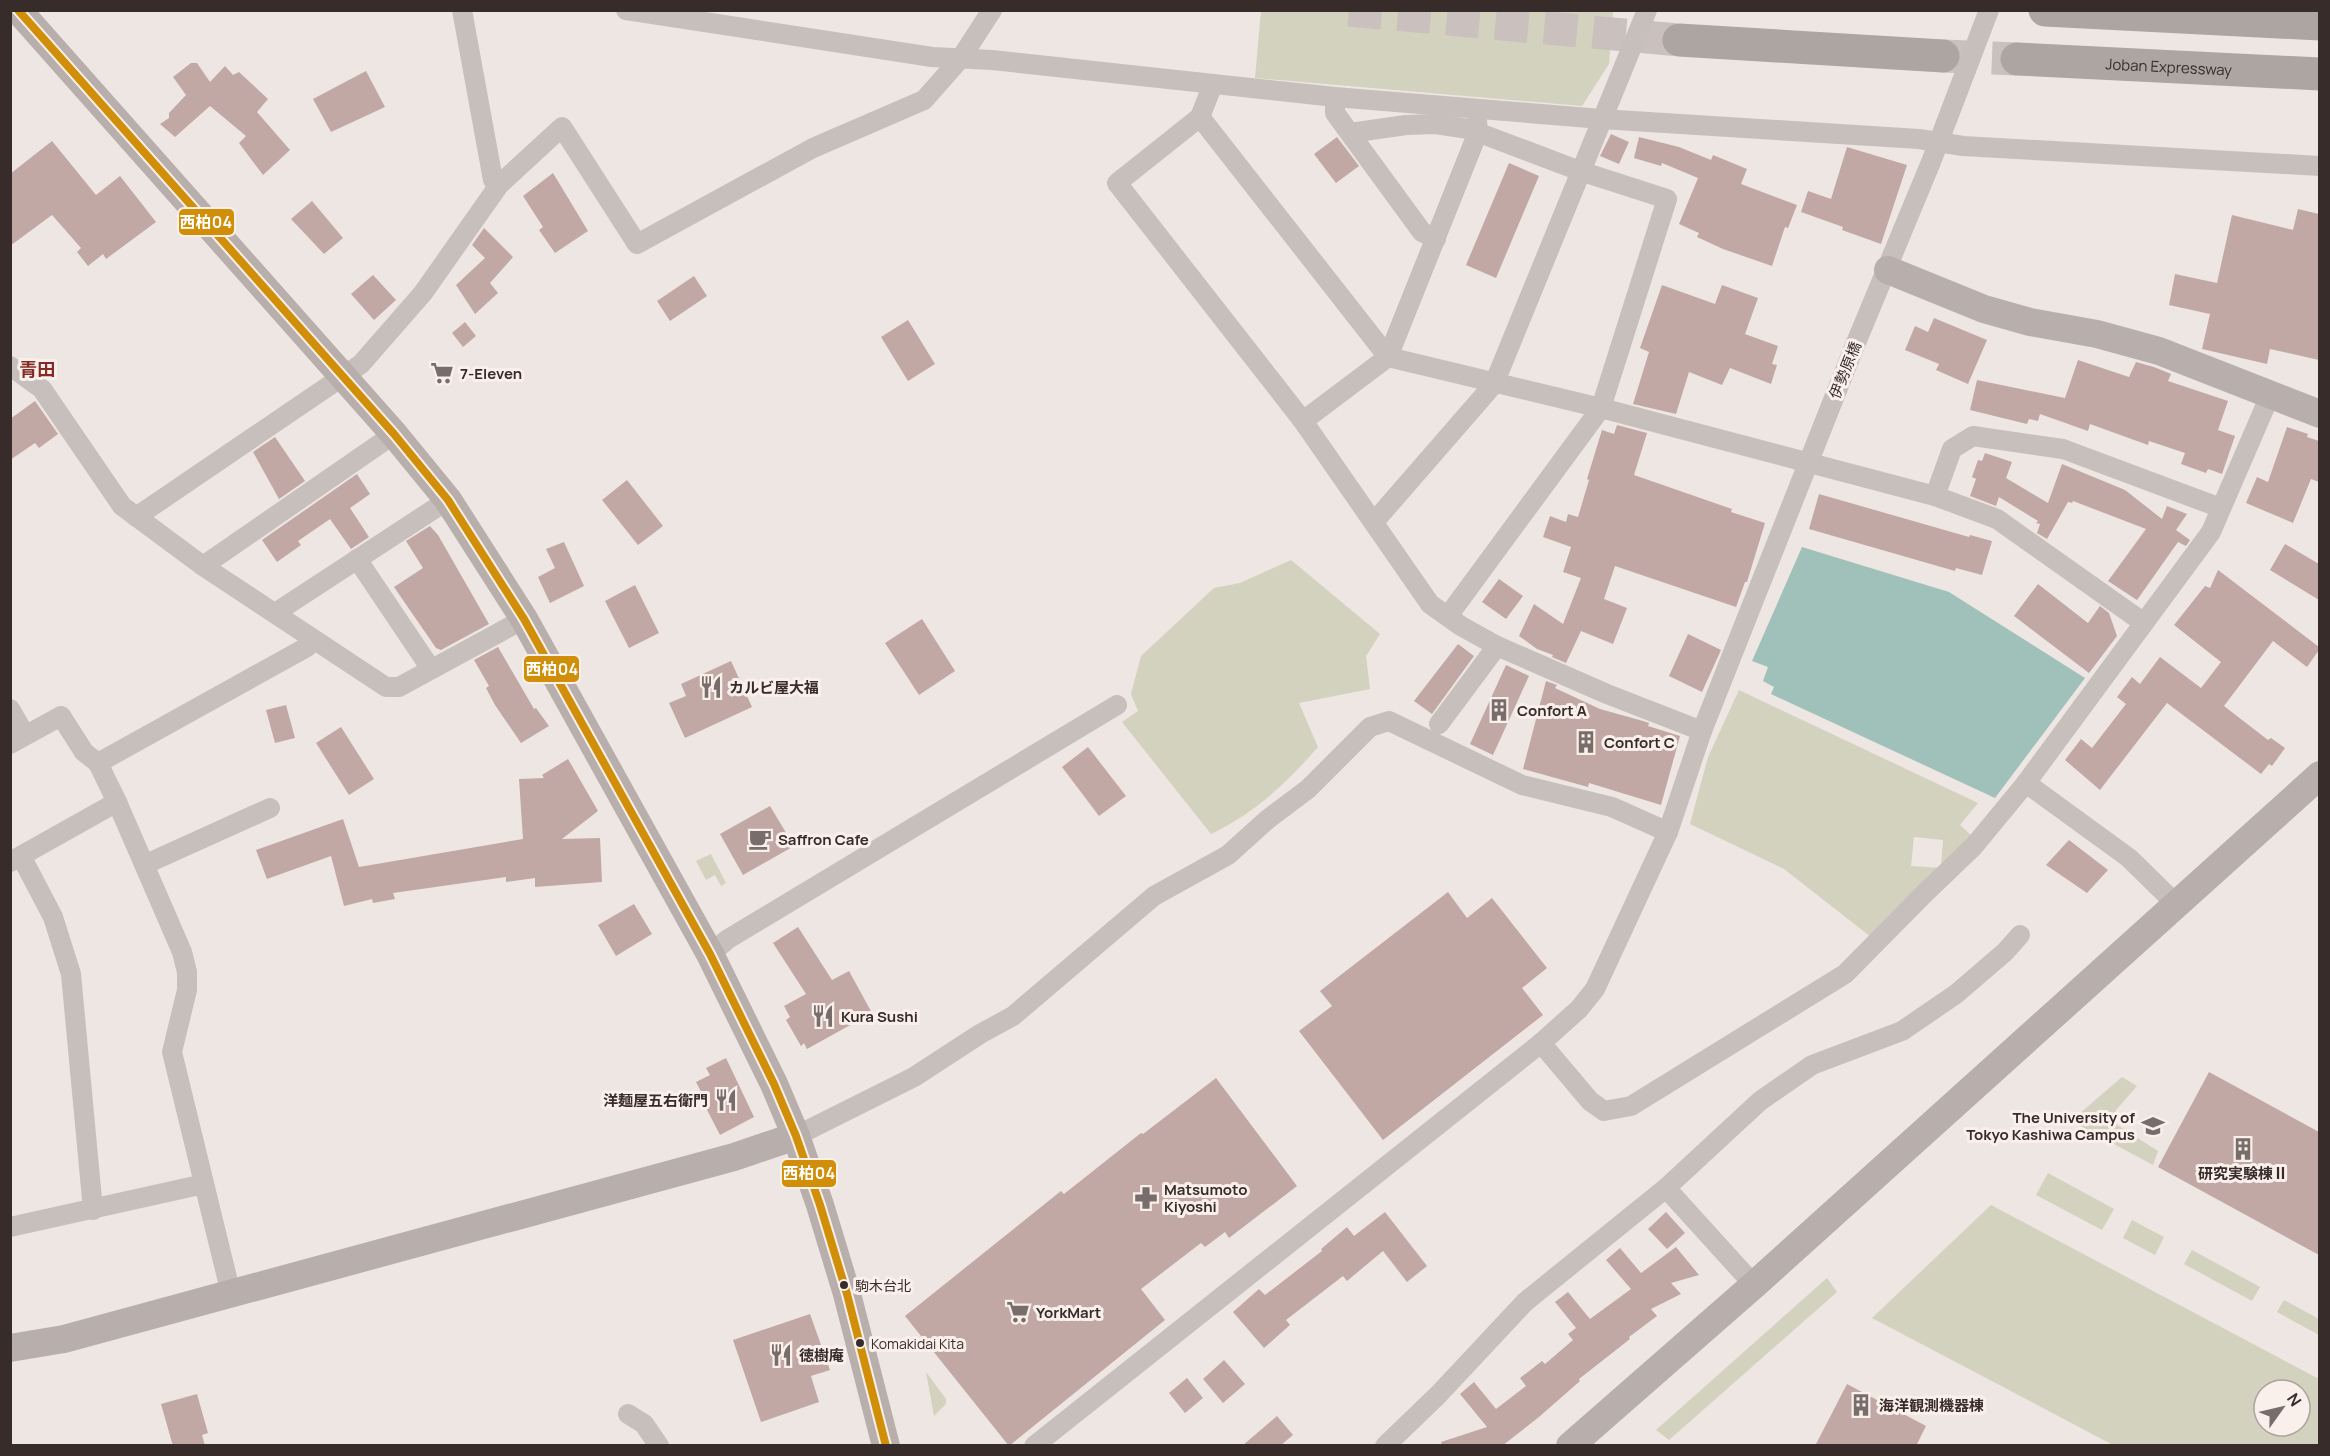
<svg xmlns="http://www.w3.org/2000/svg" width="2330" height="1456" font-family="Manrope,'Noto Sans JP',sans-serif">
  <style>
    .green { fill: #d2d2be; fill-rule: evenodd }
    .water { fill: #a0c0ba }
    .building { fill: #c1a8a5 }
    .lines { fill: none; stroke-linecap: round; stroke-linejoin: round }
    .highway-tunnel { stroke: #cac1be; stroke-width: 33; stroke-dasharray: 33 16; stroke-linecap: butt }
    .street { stroke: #c7bfbb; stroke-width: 20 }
    .secondary { stroke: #b8afac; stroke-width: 28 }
    .highway { stroke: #ada5a2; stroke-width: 33 }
    .bus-1-casing { stroke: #faf0eb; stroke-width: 12 }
    .bus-1 { stroke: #d18e08; stroke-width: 8 }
    .bus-dot { fill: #382c2a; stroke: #faf0eb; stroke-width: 2 }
    .labels { text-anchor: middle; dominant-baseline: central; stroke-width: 6; stroke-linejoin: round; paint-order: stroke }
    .bus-label { font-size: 14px; fill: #382c2a; stroke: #faf0eb; text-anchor: start }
    .street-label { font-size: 15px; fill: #382c2a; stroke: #faf0eb }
    .poi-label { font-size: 15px; font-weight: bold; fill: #382c2a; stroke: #faf0eb; text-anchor: start }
    .quarter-label { font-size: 18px; font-weight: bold; fill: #852a25; stroke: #faf0eb }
    .line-badge { stroke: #faf0eb; stroke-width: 2 }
    .badge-label { font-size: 16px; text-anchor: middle; font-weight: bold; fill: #fff }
  </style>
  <rect width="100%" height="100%" fill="#eee6e3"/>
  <g class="green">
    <path d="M1261,11H1613L1609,64L1582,106L1255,78Z"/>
    <path d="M1291,560L1380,634L1366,656L1370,689L1299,703L1318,747C1287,783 1253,814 1211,834L1122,722L1138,711L1131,694L1141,656L1214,588L1240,583Z"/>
    <path d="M1739,690L1978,803L1960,825L1973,837L1871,937L1784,869L1690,824L1708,757ZM1914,837L1943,840L1941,868L1911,866Z"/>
    <path d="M711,854L726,883L721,886L715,875L706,880L696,861Z"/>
    <path d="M2122,1077L2137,1086L2116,1110L2114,1123L2158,1151L2153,1165L2071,1121Z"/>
    <path d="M2048,1173L2114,1209L2102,1230L2036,1195Z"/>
    <path d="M1991,1205L2319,1379V1445H2113L1872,1318ZM2264,1390H2300V1426H2264Z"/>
    <path d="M2132,1220L2164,1237L2155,1255L2123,1238Z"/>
    <path d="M2192,1250L2260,1287L2252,1301L2184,1264Z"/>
    <path d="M1827,1278L1837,1292L1669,1440L1656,1430Z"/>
    <path d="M2284,1300L2319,1319V1335L2277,1312Z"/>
    <path d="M926,1372L946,1399V1404L934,1416Z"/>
  </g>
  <path class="water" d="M1802,547L1949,592L2085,678L1995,798L1771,694L1774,687L1763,681L1768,667L1752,661Z"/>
  <g class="building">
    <path d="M191,63H197L210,82L225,66L233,75L239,72L268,99L257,112L290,150L263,175L239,143L246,136L210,106L175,137L160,124L169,118V113L186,95L173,77Z"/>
    <path d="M366,71L385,107L331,132L313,99Z"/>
    <path d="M1611,134L1629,142L1619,164L1600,156Z"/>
    <path d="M1337,137L1359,166L1336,183L1314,154Z"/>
    <path d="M1639,137L1679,147L1711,160L1713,155L1747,169L1741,184L1797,205L1788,228L1785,227L1772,266L1723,249L1697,237L1699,233L1679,224L1698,178L1662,163L1661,166L1634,158Z"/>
    <path d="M52,141L96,195L120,176L156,222L106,259L103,254L88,266L77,252L81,248L52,215L10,246V174Z"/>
    <path d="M1847,147L1907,165L1881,244L1842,230L1843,227L1801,212L1808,191L1831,199Z"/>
    <path d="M1509,163L1539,176L1496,278L1466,265Z"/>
    <path d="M553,173L588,231L555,253L539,230L543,227L523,196Z"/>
    <path d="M312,201L343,238L324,254L291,219Z"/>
    <path d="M2298,209L2319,214V360L2270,349L2267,364L2202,349L2210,314L2169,305L2175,274L2217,283L2232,215L2293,230Z"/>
    <path d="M484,228L513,257L490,283L498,293L475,314L456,285L485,258L472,245Z"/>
    <path d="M373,275L396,300L374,320L351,294Z"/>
    <path d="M694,276L707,296L670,321L657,301Z"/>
    <path d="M1662,285L1715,304L1722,285L1758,298L1745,334L1778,346L1772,364L1777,365L1771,384L1730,368L1722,385L1689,372L1676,414L1633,404L1649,352L1640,348Z"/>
    <path d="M1934,318L1987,340L1968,384L1936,370L1939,364L1905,350L1915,326L1928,332Z"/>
    <path d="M908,320L935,364L908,381L881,337Z"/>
    <path d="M465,322L476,336L463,347L452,333Z"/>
    <path d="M2078,360L2129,377L2136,362L2154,367L2171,374L2168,381L2228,401L2218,430L2235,436L2222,474L2208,469L2206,473L2181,464L2185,453L2149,441L2148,445L2090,424L2088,431L2040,414L2038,421L2029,419L2027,424L1970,410L1977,380L2065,398Z"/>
    <path d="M35,401L58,434L39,448L35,443L10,460V419Z"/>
    <path d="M1617,425L1647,433L1634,475L1732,509L1731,512L1765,523L1747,582H1745L1736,607L1615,566L1604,599L1627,608L1613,644L1581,631L1566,663L1552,657L1553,655L1537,649L1519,636L1534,604L1563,624L1581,578L1563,572L1571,547L1543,537L1550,516L1566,522L1568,514L1578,517L1589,480L1587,479L1602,430L1614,434Z"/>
    <path d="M2287,427L2308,434L2307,437L2319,441V482L2311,479L2293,523L2246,503L2257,477L2268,482Z"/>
    <path d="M275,437L305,481L279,499L253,452Z"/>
    <path d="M1985,453L2012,462L2006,478L2048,503L2062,464L2125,490L2162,519L2167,506L2187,514L2176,530L2190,540L2186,546L2178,542L2137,600L2108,581L2146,529L2073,501L2072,503L2068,502L2047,539L2037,533L2040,524L2036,523L2038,521L1999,497L1996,506L1970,496L1976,479L1972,477L1978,460L1982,461Z"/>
    <path d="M357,474L370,494L350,508L369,537L351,549L330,519L298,541L301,545L277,562L262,540Z"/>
    <path d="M627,480L663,526L638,545L602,500Z"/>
    <path d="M1819,494L1969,537L1970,535L1992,541L1982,575L1956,568L1955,571L1809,529Z"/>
    <path d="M430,526L438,535L489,624L441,650L436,648L394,587L423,568L406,541Z"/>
    <path d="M564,542L584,586L550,603L538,577L555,568L546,549Z"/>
    <path d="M2285,544L2319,564V600L2270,570Z"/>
    <path d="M2218,570L2319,647V650L2307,667L2273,641L2224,706L2268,740L2271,738L2285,748L2272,766L2269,764L2261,774L2167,703L2100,790L2065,760L2081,739L2092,748L2126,704L2117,697L2132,677L2140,684L2160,657L2201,688L2221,662L2174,625L2205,586L2210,588Z"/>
    <path d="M1499,579L1523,596L1506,619L1482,602Z"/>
    <path d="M2038,584L2088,623L2100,606L2109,613L2117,636L2089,673L2014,616Z"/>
    <path d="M635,585L659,633L629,648L605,601Z"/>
    <path d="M922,619L955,671L919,695L885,643Z"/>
    <path d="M1688,634L1721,650L1702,692L1669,676Z"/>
    <path d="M1458,644L1474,656L1432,714L1414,701Z"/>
    <path d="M498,647L534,709L536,708L549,726L521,743L495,705L486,688L489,686L474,660Z"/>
    <path d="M731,661L752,707L685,738L669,703L686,696L681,684Z"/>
    <path d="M1506,665L1529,676L1493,755L1470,744Z"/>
    <path d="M1546,681L1557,685L1555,688L1600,709L1643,721L1649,723L1648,726L1680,736L1661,805L1589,783L1588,787L1523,769Z"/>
    <path d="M286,705L295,738L275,743L266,710Z"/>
    <path d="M341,727L374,779L349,795L316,743Z"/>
    <path d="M1088,747L1126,796L1099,816L1062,767Z"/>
    <path d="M568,759L598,811L562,839L600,838L602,882L535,887V878L506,882V877L393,893L395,899L373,903L372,899L344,906L331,856L267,879L256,850L343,819L359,867L523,839L519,779L544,778L542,775Z"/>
    <path d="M770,806L794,846L743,875L720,834Z"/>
    <path d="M2069,840L2108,870L2087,893L2046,865Z"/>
    <path d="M1448,892L1467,918L1492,898L1547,968L1522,988L1543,1015L1383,1140L1299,1031L1332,1006L1320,991Z"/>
    <path d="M634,904L652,934L616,956L598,925Z"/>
    <path d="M798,927L832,980L849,971L872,1013L807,1049L804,1043L801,1046L786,1020L790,1017L784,1006L806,994L773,943Z"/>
    <path d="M726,1058L754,1117L720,1135L705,1106L708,1105L696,1082L710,1075L706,1068Z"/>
    <path d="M2209,1072L2319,1132V1255L2158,1167Z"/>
    <path d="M1216,1078L1297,1186L1229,1238L1225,1232L1205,1247L1201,1243L1141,1289L1165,1320L1009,1446L905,1316L1061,1191L1064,1194L1141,1133L1143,1134Z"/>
    <path d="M1385,1212L1427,1266L1407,1282L1383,1251L1347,1281L1343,1276L1286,1320L1290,1325L1264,1348L1233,1312L1259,1289L1265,1295L1322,1251L1321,1249L1347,1227L1354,1236Z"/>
    <path d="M1666,1212L1685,1233L1667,1249L1648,1229Z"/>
    <path d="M1676,1247L1699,1275L1671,1283L1681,1294L1651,1309L1657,1316L1629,1337L1630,1339L1579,1379L1580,1381L1539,1417L1502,1446H1442L1441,1442L1487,1427L1460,1394L1474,1382L1496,1409L1526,1386L1520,1378L1542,1361L1545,1364L1573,1340L1568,1334L1576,1328L1555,1302L1568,1292L1590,1319L1631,1289L1606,1260L1620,1248L1641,1273Z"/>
    <path d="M810,1314L830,1370L811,1376L819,1402L761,1422L733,1340Z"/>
    <path d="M1224,1360L1245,1384L1223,1403L1203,1379Z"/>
    <path d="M1187,1378L1203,1398L1185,1413L1169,1393Z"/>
    <path d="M1847,1384L1926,1426L1916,1446H1815Z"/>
    <path d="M197,1394L208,1433L202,1435L205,1446H173L161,1404Z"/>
    <path d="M1277,1416L1293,1435L1280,1446H1242Z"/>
  </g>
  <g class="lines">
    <g class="highway-tunnel">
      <path d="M1349,10L1679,40"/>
      <path d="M1943,56L2017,59"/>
    </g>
    <g class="street">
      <path d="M462,10L493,180L499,185"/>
      <path d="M626,10L932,57L992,60L1335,97L1601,119L1919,139L1963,146L2320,166"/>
      <path d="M1213,84L1200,117L1117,183L1303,421L1430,604L1461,626L1497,646L1607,694L1702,731"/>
      <path d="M1335,97V113L1422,232L1436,239"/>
      <path d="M1200,117L1388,357L1601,408L1935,496L1997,519L2144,623"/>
      <path d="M1350,133L1406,125L1435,124L1469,129L1580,171L1667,199L1601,408L1448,616"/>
      <path d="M10,366L42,389L122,506L203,566L386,687H399L524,619"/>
      <path d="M1303,421L1388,357L1478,132L1477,121"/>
      <path d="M1935,496L1952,449L1973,436L2063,449L2221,508"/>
      <path d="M136,517L361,364L423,293L499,185L562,127L637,244L813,148L924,100L961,58L992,10"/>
      <path d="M1374,522L1494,384L1647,10"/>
      <path d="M357,559L431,669"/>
      <path d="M203,566L394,434"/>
      <path d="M275,613L448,500"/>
      <path d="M10,709L25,735"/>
      <path d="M1439,724L1497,646"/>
      <path d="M10,744L61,716L84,752L98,763L117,802L182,952L187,972V990L172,1052L231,1294"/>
      <path d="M98,763L307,647L311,639"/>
      <path d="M2026,783L2129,858L2176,904"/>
      <path d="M21,856L53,917L71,974L93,1210"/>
      <path d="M10,862L117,802"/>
      <path d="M146,864L270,808"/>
      <path d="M710,954L728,939L1117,705"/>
      <path d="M1541,1043L1590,1101L1604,1111L1631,1106L1845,974L1924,894L1974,846L2026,783L2211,532L2271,393"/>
      <path d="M796,1136L914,1077L980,1034L1013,1016L1154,896L1228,855L1268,819L1308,789L1370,727L1389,721L1522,785L1612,807L1668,832"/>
      <path d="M1666,1188L1754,1285"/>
      <path d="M10,1227L204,1184"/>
      <path d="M628,1414L644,1424L659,1446"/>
      <path d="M1034,1446L1541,1043L1579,1009L1595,989L1668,832L1702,731L1853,350L1931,162L1989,10"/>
      <path d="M1385,1446L1438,1395L1525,1302L1666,1188L1760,1101L1812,1065L1902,1031L1956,994L2005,952L2020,935"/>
    </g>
    <g class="secondary">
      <path d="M18,10L394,434L448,500L524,619L710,954L774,1084L796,1136L820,1205L847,1294L886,1446"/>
      <path d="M1888,270L1984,309L2030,322L2097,334L2159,351L2320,414"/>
      <path d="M10,1348L64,1339L734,1157L796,1136"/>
      <path d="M1570,1446L1754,1285L2320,775"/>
    </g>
    <g class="highway">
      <path d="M2045,10L2320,24"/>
      <path d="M1679,40L1943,56"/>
      <path id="s1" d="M2017,59L2320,74"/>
    </g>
    <g class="bus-1-casing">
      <path id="bus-1" d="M18,10L394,434L448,500L524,619L710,954L774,1084L796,1136L820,1205L847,1294L886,1446"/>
    </g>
    <use href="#bus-1" class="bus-1"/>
  </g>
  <defs>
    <g id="supermarket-bare" transform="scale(1.8)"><path d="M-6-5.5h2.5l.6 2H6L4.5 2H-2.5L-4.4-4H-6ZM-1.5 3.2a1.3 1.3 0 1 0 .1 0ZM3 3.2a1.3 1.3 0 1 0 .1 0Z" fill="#786d6b" stroke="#faf0eb" stroke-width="2.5" paint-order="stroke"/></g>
    <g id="restaurant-bare" transform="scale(1.8)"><path d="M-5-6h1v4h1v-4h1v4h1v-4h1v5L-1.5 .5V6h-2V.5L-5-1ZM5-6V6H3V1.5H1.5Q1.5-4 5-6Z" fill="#786d6b" stroke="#faf0eb" stroke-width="2.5" paint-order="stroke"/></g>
    <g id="building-bare" transform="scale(1.8)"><path d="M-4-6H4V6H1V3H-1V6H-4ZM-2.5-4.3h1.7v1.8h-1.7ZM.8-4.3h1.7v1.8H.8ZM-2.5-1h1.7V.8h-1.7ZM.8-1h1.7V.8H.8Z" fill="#786d6b" stroke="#faf0eb" stroke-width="2.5" paint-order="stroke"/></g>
    <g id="cafe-bare" transform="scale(1.8)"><path d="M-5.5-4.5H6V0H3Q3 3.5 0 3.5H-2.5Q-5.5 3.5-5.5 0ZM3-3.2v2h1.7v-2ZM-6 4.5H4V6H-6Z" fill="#786d6b" stroke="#faf0eb" stroke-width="2.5" paint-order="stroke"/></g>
    <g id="university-bare" transform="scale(1.8)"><path d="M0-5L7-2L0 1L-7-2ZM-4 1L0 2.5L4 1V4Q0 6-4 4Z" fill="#786d6b" stroke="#faf0eb" stroke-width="2.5" paint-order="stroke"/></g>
    <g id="pharmacy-bare" transform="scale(1.8)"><path d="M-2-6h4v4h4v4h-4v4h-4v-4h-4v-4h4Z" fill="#786d6b" stroke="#faf0eb" stroke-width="2.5" paint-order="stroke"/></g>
  </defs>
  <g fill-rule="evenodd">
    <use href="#supermarket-bare" x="442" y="373"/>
    <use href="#restaurant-bare" x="711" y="687"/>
    <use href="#building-bare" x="1499" y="710"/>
    <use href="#building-bare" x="1586" y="742"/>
    <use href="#cafe-bare" x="760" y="839"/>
    <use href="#restaurant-bare" x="823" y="1016"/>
    <use href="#restaurant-bare" x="726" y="1100"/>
    <use href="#university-bare" x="2153" y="1126"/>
    <use href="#building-bare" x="2243" y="1149"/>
    <use href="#pharmacy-bare" x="1146" y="1198"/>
    <use href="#supermarket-bare" x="1018" y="1312"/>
    <use href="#restaurant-bare" x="781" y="1355"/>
    <use href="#building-bare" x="1861" y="1405"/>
  </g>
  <g class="bus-dot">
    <circle cx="844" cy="1285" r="5"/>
    <circle cx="860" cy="1343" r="5"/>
  </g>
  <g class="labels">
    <g class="bus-label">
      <text x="855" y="1285">駒木台北</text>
      <text x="871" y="1343">Komakidai Kita</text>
    </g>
    <g class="street-label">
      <text stroke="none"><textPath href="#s1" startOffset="152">Joban Expressway</textPath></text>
      <text transform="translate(1845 370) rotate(-68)">伊勢原橋</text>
    </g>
    <g class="poi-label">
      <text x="460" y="373">7-Eleven</text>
      <text x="729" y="687">カルビ屋大福</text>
      <text x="1517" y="710">Confort A</text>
      <text x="1604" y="742">Confort C</text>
      <text x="778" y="839">Saffron Cafe</text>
      <text x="841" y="1016">Kura Sushi</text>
      <text x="708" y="1100" text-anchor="end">洋麺屋五右衛門</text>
      <text x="2135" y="1117" text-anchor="end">The University of<tspan x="2135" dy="17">Tokyo Kashiwa Campus</tspan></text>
      <text x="2243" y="1173" text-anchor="middle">研究実験棟Ⅱ</text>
      <text x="1164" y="1189">Matsumoto<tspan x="1164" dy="17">Kiyoshi</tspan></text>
      <text x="1036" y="1312">YorkMart</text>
      <text x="799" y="1355">徳樹庵</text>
      <text x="1879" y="1405">海洋観測機器棟</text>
    </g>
    <g class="quarter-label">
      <text x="37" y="369">青田</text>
    </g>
  </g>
  <g class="line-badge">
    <rect x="178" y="208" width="57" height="28" rx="6" fill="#d18e08"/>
    <rect x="523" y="655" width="57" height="28" rx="6" fill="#d18e08"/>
    <rect x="781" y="1159" width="56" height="29" rx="6" fill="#d18e08"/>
  </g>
  <g class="badge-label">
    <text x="206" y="228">西柏04</text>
    <text x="552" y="675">西柏04</text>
    <text x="809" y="1179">西柏04</text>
  </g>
  <rect width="2330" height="1456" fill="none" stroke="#382c2a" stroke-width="24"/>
  <g transform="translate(2282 1408) rotate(56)"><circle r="28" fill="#faf0eb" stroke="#aca29e" stroke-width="1.5"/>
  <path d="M0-4.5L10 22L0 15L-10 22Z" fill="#786d6b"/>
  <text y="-9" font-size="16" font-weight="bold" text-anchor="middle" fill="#382c2a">N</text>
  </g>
</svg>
